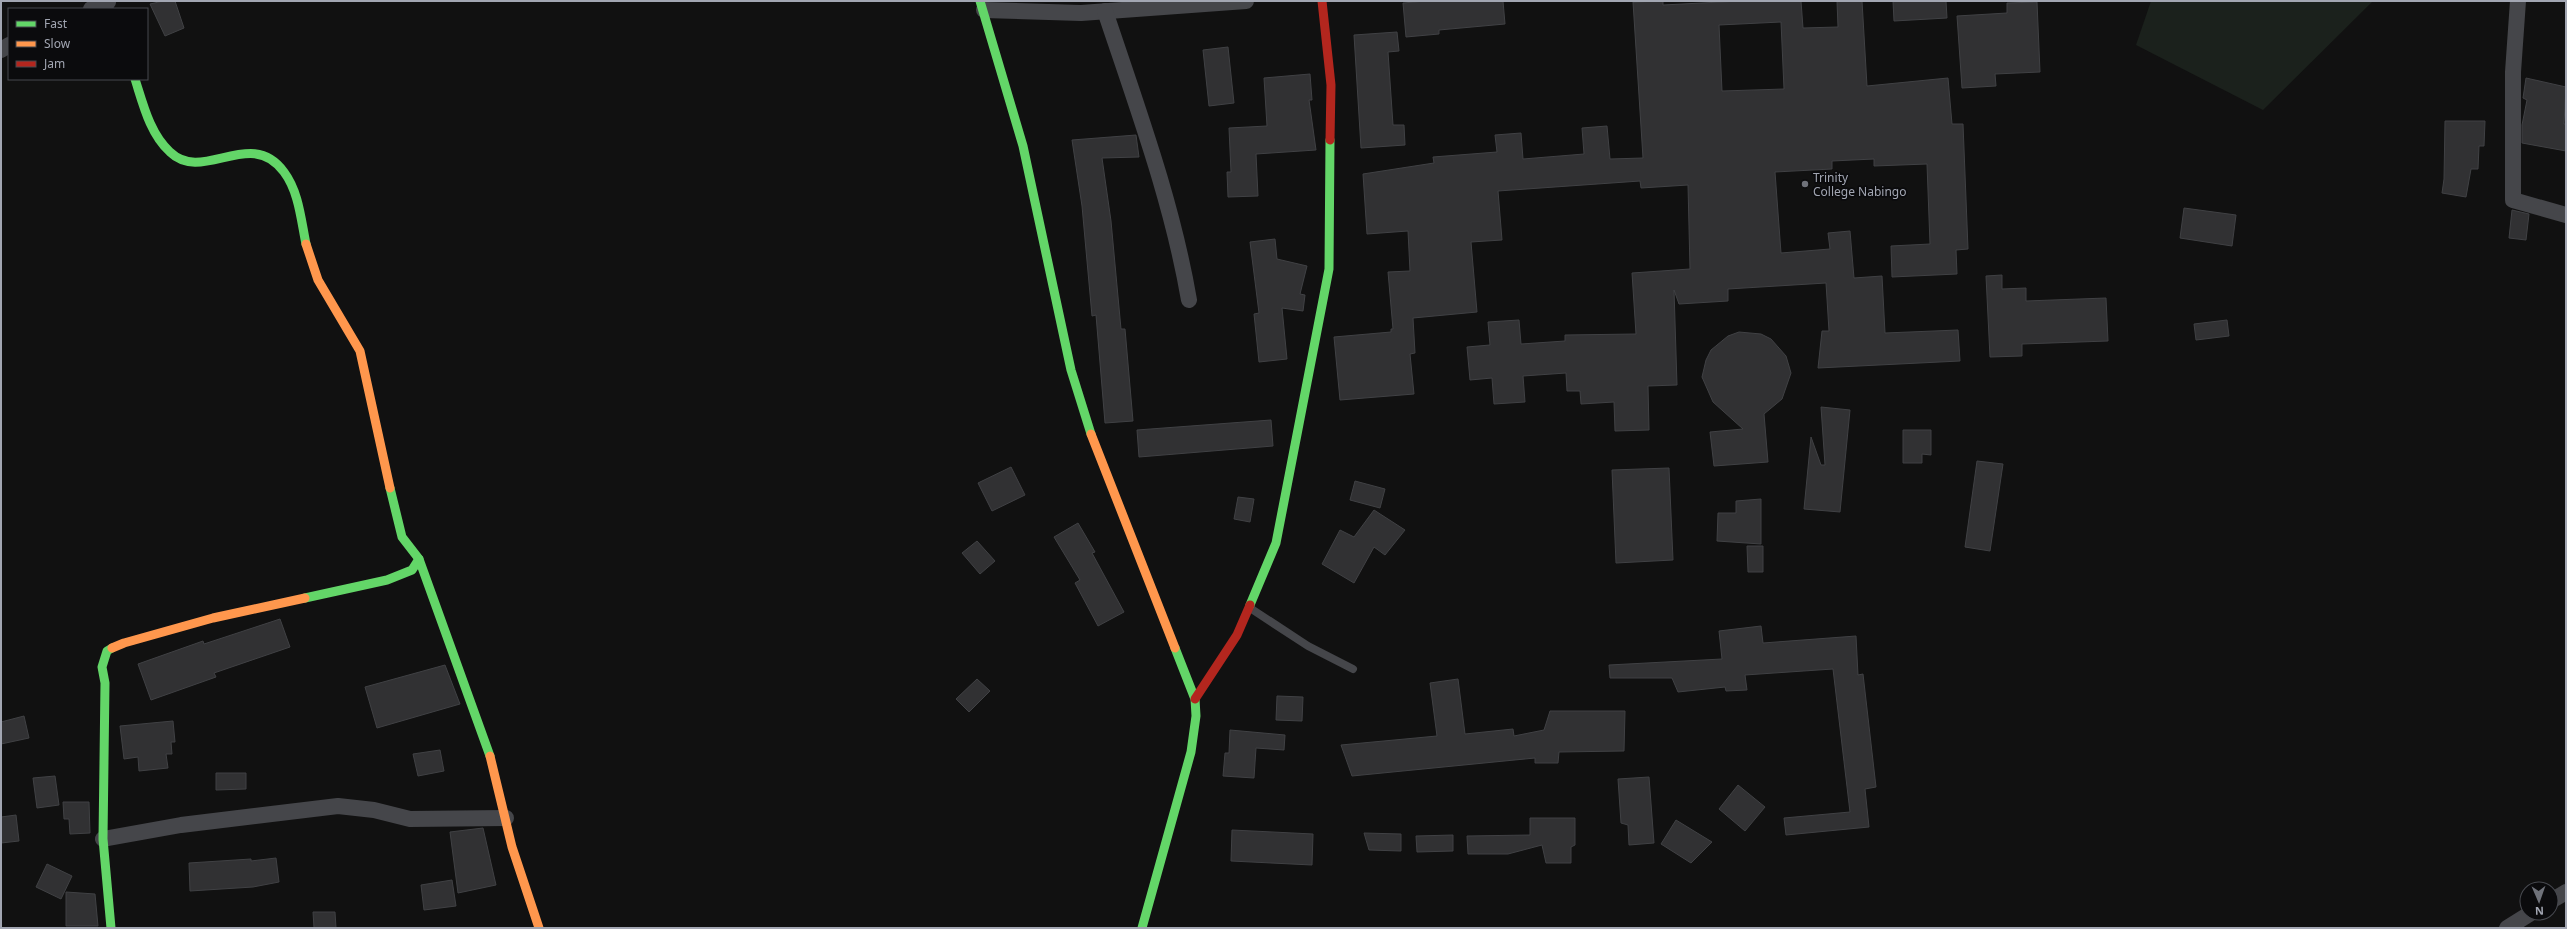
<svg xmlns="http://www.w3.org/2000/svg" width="2567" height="929" font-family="'Noto Sans',sans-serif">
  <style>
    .green { fill: #1b211c }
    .building { fill: #313133; stroke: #404144; fill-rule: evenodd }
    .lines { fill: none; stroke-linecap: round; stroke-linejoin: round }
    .lane { stroke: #45464a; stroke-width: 8 }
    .street { stroke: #45464a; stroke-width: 16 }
    .fast { stroke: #63d668; stroke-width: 9 }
    .slow { stroke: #ff974d; stroke-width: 9 }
    .jam { stroke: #b3261e; stroke-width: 9 }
    .poi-dot { fill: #6f727a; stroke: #0b0b0d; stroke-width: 1.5 }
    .labels { text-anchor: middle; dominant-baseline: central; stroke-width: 3.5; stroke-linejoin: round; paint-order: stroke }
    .poi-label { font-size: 12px; fill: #a2a6b2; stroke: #0b0b0d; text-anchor: start }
  </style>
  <rect width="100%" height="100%" fill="#111"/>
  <path class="green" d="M2151,1H2373L2263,110L2136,45Z"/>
  <g class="building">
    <path d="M163,1H175L184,28L165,36L150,4Z"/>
    <path d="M1426,1H1503L1505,24L1439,30V34L1406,37L1403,3Z"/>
    <path d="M1663,1V5L1740,1H1801L1803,28L1838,27L1837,1H1862L1867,86L1948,78L1952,124H1963L1968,249L1956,250L1957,274L1892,277L1891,246L1930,244L1927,164L1874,166V159L1832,161V169L1775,172L1781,253L1830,249L1828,233L1850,231L1854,278L1882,276L1885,333L1958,330L1960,361L1818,368L1822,331H1829L1826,283L1728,289V301L1679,304L1674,290L1677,385L1648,386L1649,430L1615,431L1614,402L1581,404L1580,391H1567L1566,373L1523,376L1525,402L1494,404L1492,378L1470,380L1467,347L1490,345L1488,322L1519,320L1521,344L1565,341V335L1636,334L1632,273L1690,269L1688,185L1641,188L1640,181L1498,191L1502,240L1471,242L1477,312L1413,318L1415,353L1410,354L1414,394L1340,400L1334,337L1391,332V329H1393L1388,272L1410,271L1408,231L1367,234L1363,174L1434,163L1433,157L1497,152L1495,135L1521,133L1523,159L1584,154L1582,128L1607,126L1610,159L1643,158L1633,2ZM1781,22L1784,89L1722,91L1719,25Z"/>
    <path d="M1893,1H1946L1947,18L1894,21Z"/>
    <path d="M2037,2L2040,72L1995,74L1996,86L1962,88L1957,16L2007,13V3Z"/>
    <path d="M1397,32L1399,51L1388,52L1393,125H1404L1405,145L1361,148L1354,35Z"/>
    <path d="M1228,47L1234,103L1209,106L1203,50Z"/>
    <path d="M1310,74L1312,100H1309L1316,150L1256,154L1258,196L1228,197L1227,172H1231L1229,128L1267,126L1264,78Z"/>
    <path d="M2526,78L2566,87L2564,124H2566V151L2522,143V125L2527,100L2523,98Z"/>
    <path d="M2445,121H2485L2484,146H2479L2478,169H2471L2466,197L2442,193L2444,179Z"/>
    <path d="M1136,135L1139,157L1102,158L1111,221L1121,329H1125L1133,421L1105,423L1096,315L1092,316L1082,206L1072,140Z"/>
    <path d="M2184,208L2236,215L2232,246L2180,238Z"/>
    <path d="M2512,210L2529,214L2526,240L2509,238Z"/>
    <path d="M1275,239L1277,259L1307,266L1300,294L1305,295L1303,311L1282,308L1287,359L1259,362L1254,314L1259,313L1250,242Z"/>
    <path d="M2002,275V289L2026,288V301L2106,298L2108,341L2022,344V356L1990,357L1986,276Z"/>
    <path d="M2227,320L2229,336L2196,340L2194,324Z"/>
    <path d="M1739,332L1761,334L1771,339L1786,356L1791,373L1782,399L1764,414L1768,462L1714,466L1710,432L1743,429L1713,402L1702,377L1706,360L1711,350L1728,336Z"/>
    <path d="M1821,407L1850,410L1840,512L1804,509L1811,437L1821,465H1825Z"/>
    <path d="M1271,420L1273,446L1139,457L1137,430Z"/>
    <path d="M1903,430H1931V455L1922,454V463H1903Z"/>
    <path d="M1977,461L2003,464L1990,551L1965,547Z"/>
    <path d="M1011,467L1025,495L992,511L978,483Z"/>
    <path d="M1669,468L1673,560L1616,563L1612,470Z"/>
    <path d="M1355,481L1385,489L1380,508L1350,500Z"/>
    <path d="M1238,497L1254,499L1250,522L1234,519Z"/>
    <path d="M1761,499V544L1717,541L1718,513H1736V501Z"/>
    <path d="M1374,510L1405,530L1385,555L1374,547L1354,583L1322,564L1340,530L1354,537Z"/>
    <path d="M1078,523L1095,552L1092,553L1124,612L1098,626L1075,583L1080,580L1054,537Z"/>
    <path d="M977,541L995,561L980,574L962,553Z"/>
    <path d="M1747,546H1763V572H1748Z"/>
    <path d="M280,619L290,647L214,673L216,677L151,700L138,664L203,641L204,644Z"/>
    <path d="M1761,626L1763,643L1856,636L1858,675L1863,674L1876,787L1865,789L1869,827L1786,835L1784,818L1850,812L1833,669L1745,675L1747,690L1726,691L1725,687L1678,692L1672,678H1610L1609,665L1722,659L1719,631Z"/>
    <path d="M445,665L460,704L377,728L365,687Z"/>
    <path d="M977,679L990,691L969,712L956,699Z"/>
    <path d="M1458,679L1465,734L1513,729L1514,736L1544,730L1550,711H1625L1624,751L1559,752L1558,763H1535V758L1352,776L1341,745L1437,736L1430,683Z"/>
    <path d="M1277,696L1303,697L1302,721L1276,720Z"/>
    <path d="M24,716L29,738L1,744V722Z"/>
    <path d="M173,721L175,742H171L172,754H166L168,768L139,771L138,757L124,759L120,726Z"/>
    <path d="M1230,730L1285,735L1284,750L1256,748L1254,778L1223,776L1225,753H1229Z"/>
    <path d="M440,750L444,771L418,776L413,754Z"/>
    <path d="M216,773H246V789L216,790Z"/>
    <path d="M55,776L59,805L37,808L33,778Z"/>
    <path d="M1649,777L1654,843L1629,845L1628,825L1621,823L1618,779Z"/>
    <path d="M1738,785L1765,807L1745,831L1719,809Z"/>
    <path d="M63,802H89L90,833L70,834L69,819H64Z"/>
    <path d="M16,815L19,841L1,843V817Z"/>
    <path d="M1530,818H1575V845L1571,847V863H1546L1542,845L1508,854H1468L1467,836L1530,835Z"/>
    <path d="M1676,820L1712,842L1691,863L1661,844Z"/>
    <path d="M483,828L496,885L458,893L450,832Z"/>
    <path d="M1232,830L1313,834L1312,865L1231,861Z"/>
    <path d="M1364,833L1401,834V851L1369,850Z"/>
    <path d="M1453,835V851L1417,852L1416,836Z"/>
    <path d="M276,858L279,882L253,887L190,891L189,863L251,859V861Z"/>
    <path d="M47,864L72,876L61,899L36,887Z"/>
    <path d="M452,880L456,906L424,910L421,885Z"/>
    <path d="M66,892L95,894L98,926H66Z"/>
    <path d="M313,912H335L336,928H314Z"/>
  </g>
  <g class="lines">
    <path class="lane" d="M1250,608L1308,646L1353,669"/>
    <g class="street">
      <path d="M2518,1L2513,72V200L2566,215"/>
      <path d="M91,9L108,2"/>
      <path d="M984,10L1081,13L1246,1"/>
      <path d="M1105,11C1137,107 1172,201 1189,300"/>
      <path d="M1,50L9,45"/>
      <path d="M103,839L181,825L338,806L374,810L410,819L506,818"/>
      <path d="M2551,901L2566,892"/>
      <path d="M2507,928L2531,913"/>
    </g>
    <g class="fast">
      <path d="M980,1L1023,146L1071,370L1091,434"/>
      <path d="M135,79C143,104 150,134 170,152C203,184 251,126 284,172C299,192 301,220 306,244"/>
      <path d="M390,488L402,537L419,559L490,756"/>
      <path d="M305,598L387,580L412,570L419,559"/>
      <path d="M1250,605L1276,543L1329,269L1330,140"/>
      <path d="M111,928L103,839L105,683L102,667L107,651L112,648"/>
      <path d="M1142,928L1191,752L1196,716L1195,699L1175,648"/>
    </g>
    <g class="slow">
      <path d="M306,244L318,280L360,351L390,488"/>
      <path d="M1091,434L1175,648"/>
      <path d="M112,648L124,643L213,618L305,598"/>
      <path d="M490,756L512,847L539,928"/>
    </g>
    <g class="jam">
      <path d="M1322,1L1331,85L1330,140"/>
      <path d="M1195,699L1237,635L1250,605"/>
    </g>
  </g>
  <circle class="poi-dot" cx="1805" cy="184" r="4"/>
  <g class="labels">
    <g class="poi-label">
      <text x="1813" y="177">Trinity<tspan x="1813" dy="14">College Nabingo</tspan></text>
    </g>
  </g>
  <rect width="2567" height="929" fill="none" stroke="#a2a6b2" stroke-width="4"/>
  <rect x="8" y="8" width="140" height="72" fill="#0b0b0d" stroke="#47494f"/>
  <rect x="16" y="21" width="20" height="6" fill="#63d668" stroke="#47494f"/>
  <text x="44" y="28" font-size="12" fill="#a2a6b2">Fast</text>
  <rect x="16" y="41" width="20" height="6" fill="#ff974d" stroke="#47494f"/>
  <text x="44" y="48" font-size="12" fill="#a2a6b2">Slow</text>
  <rect x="16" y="61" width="20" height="6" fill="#b3261e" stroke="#47494f"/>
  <text x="44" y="68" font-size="12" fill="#a2a6b2">Jam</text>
  <g transform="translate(2539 901) rotate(178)"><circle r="19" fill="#0b0b0d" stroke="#47494f"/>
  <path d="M0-3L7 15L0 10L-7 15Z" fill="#6f727a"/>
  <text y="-6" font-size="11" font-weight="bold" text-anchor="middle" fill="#a2a6b2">N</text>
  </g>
</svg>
